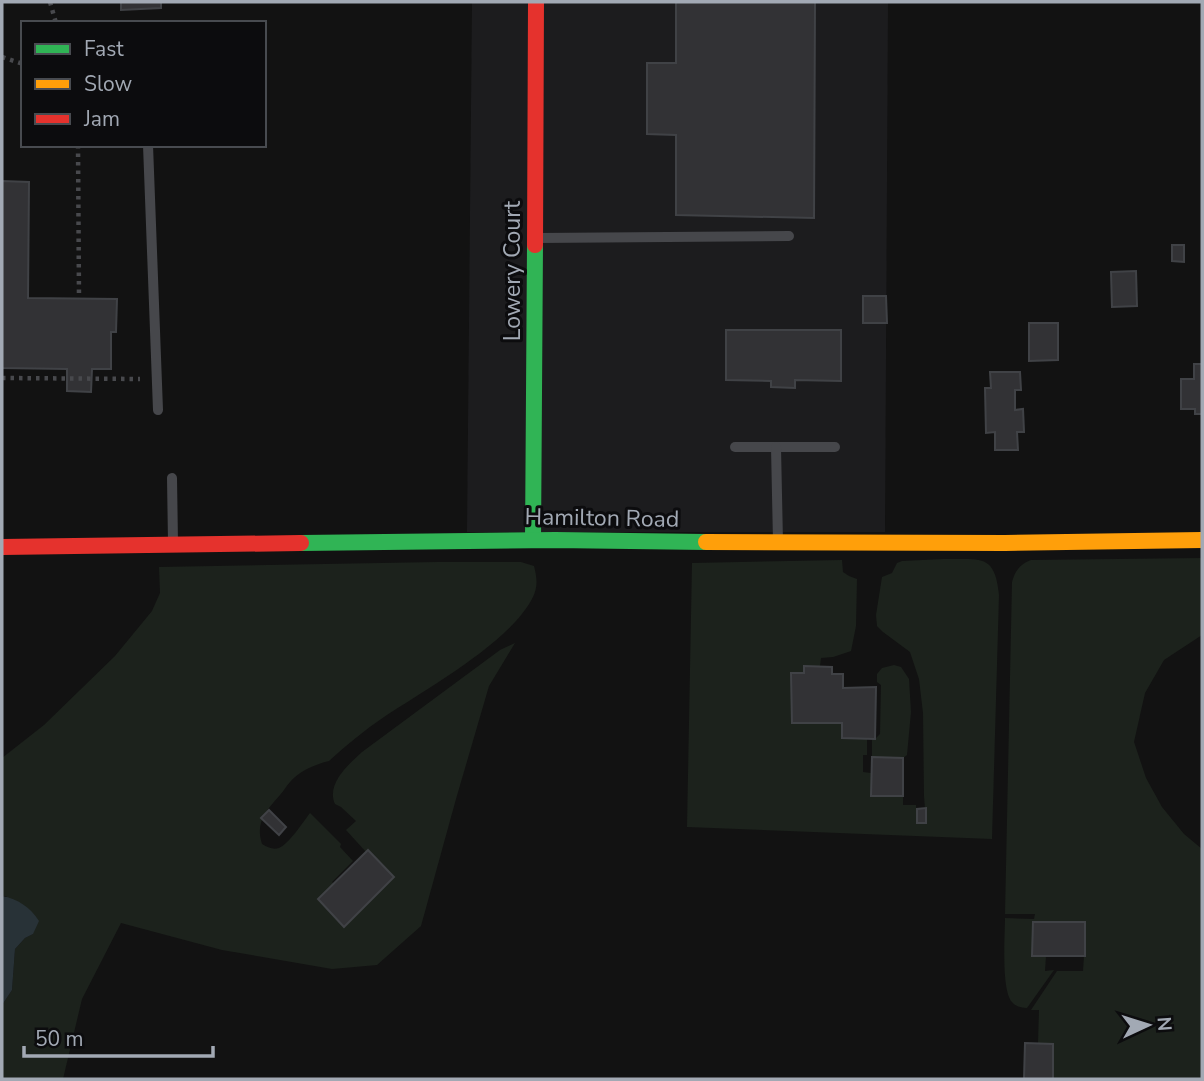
<svg xmlns="http://www.w3.org/2000/svg" width="1204" height="1081" font-family="'Nunito Sans',sans-serif">
  <style>
    .built { fill: #1c1c1e }
    .green { fill: #1c221c }
    .water { fill: #283237 }
    .building { fill: #323235; stroke: #404246; stroke-width: 2 }
    .lines { fill: none; stroke-linecap: round; stroke-linejoin: round }
    .path { stroke: #48494d; stroke-width: 4.5; stroke-dasharray: 3.5 5; stroke-linecap: butt }
    .lane { stroke: #46474b; stroke-width: 10 }
    .fast { stroke: #30b455; stroke-width: 16 }
    .slow { stroke: #ff9f0a; stroke-width: 16 }
    .jam { stroke: #e5322d; stroke-width: 16 }
    .labels { text-anchor: middle; dominant-baseline: central; stroke-width: 6; stroke-linejoin: round; paint-order: stroke }
    .street-label { font-size: 23px; fill: #a2a9b4; stroke: #0c0c0e }
  </style>
  <rect width="100%" height="100%" fill="#121212"/>
  <path class="built" d="M472,2H888L885,532H467Z"/>
  <g class="green">
    <path d="M1202,558V635L1164,660L1145,693L1134,742L1146,778L1162,807L1184,834L1202,849V1079H1053V1044L1038,1043L1039,1010H1031L1057,971H1083L1084,956H1085V923L1033,922V956H1046L1045,971L1054,970L1027,1008C1021,1007 1016,1007 1012,1002C1001,990 1005,935 1005,918L1034,919L1035,914H1005L1012,582C1015,571 1020,564 1031,560Z"/>
    <path d="M944,559C979,560 995,552 999,595L992,839L687,827L692,563L842,560L843,572L849,576L857,579L856,626L851,651L833,657L821,658L820,666H804V673H791L792,722L842,723V738L867,739V755H863V772L871,773V796H903V805H916L917,823L926,822L924,796L923,713L919,679L910,652L883,632L877,626L876,615L882,577L892,573L897,563L902,561Z"/>
    <path d="M437,562H521L534,566C537,578 538,586 533,597C511,642 426,689 384,717C365,730 346,745 329,761C316,764 299,771 290,782C286,786 284,791 280,795C266,811 255,822 262,844C267,847 273,850 279,848C289,844 303,822 310,813L341,844L340,847L353,861L332,882L334,884L318,899L345,927L394,877L369,850L366,852L346,830L356,821L341,807L335,804C326,784 348,765 362,752L500,650L515,643L489,686L456,799L421,926L377,965L332,969L222,950L121,923L82,999L63,1079H2V1005L12,990L15,949L25,938L33,934L6,896H2V758L44,725L115,656L152,611L160,593L159,567Z"/>
    <path d="M894,665L901,667L909,679L911,712L907,755L903,758L872,757V739H875L880,734L881,685L877,682V674L882,668Z"/>
  </g>
  <path class="water" d="M2,896C18,899 30,907 39,921L33,934L25,938L15,949L12,990L2,1005Z"/>
  <g class="building">
    <path d="M121,2H161V8L121,10Z"/>
    <path d="M676,2H815L814,218L676,215V135L647,134V63H676Z"/>
    <path d="M2,181L29,182L28,298L117,299L116,332H111V369H92L91,392L67,391V369L2,368Z"/>
    <path d="M1172,245H1184V262L1172,261Z"/>
    <path d="M1136,271L1137,306L1112,307L1111,272Z"/>
    <path d="M863,296H886L887,323H863Z"/>
    <path d="M1029,323H1058V360L1029,361Z"/>
    <path d="M726,330H841V381L795,380V388L771,387V381L726,380Z"/>
    <path d="M1194,364H1202V414H1195V409H1181V379H1194Z"/>
    <path d="M990,372H1020L1021,390H1015V410L1023,409L1024,432H1017L1018,450H995V432L986,433L985,388H991Z"/>
    <path d="M804,666L832,667V674H843V688L876,687L875,739L842,738V723H792L791,673H804Z"/>
    <path d="M872,757L903,758V796H871Z"/>
    <path d="M926,808V823H917V809Z"/>
    <path d="M269,810L286,827L279,835L261,818Z"/>
    <path d="M368,850L394,877L344,927L318,899Z"/>
    <path d="M1033,922H1085V956H1032Z"/>
    <path d="M1025,1043L1053,1044V1079H1024Z"/>
  </g>
  <g class="lines">
    <g class="path">
      <path d="M50,2L56,23"/>
      <path d="M2,57L23,64"/>
      <path d="M78,145L79,298"/>
      <path d="M2,378L140,379"/>
    </g>
    <g class="lane">
      <path d="M148,145L158,410"/>
      <path d="M538,238L789,236"/>
      <path d="M735,447H835"/>
      <path d="M776,447L778,542"/>
      <path d="M172,478L173,542"/>
    </g>
    <g class="fast">
      <path d="M533,540L535,245"/>
      <path d="M301,543L555,540L706,542"/>
    </g>
    <path class="slow" d="M706,542L1005,543L1202,540"/>
    <g class="jam">
      <path d="M535,245L536,2"/>
      <path d="M2,547L301,543"/>
    </g>
  </g>
  <g class="labels">
    <g class="street-label">
      <text transform="translate(512 271) rotate(-90)">Lowery Court</text>
      <text transform="translate(602 518) rotate(1)">Hamilton Road</text>
    </g>
  </g>
  <rect width="1204" height="1081" fill="none" stroke="#a2a9b4" stroke-width="7"/>
  <rect x="21" y="21" width="245" height="126" fill="#0c0c0e" stroke="#484b50" stroke-width="2"/>
  <rect x="35" y="44" width="35" height="10" fill="#30b455" stroke="#484b50" stroke-width="2"/>
  <text x="84" y="56" font-size="21" fill="#a2a9b4">Fast</text>
  <rect x="35" y="79" width="35" height="10" fill="#ff9f0a" stroke="#484b50" stroke-width="2"/>
  <text x="84" y="91" font-size="21" fill="#a2a9b4">Slow</text>
  <rect x="35" y="114" width="35" height="10" fill="#e5322d" stroke="#484b50" stroke-width="2"/>
  <text x="84" y="126" font-size="21" fill="#a2a9b4">Jam</text>
  <g transform="translate(1148 1025) rotate(86)" stroke="#0c0c0e" stroke-width="5" paint-order="stroke">
  <path d="M0-5L12 26L0 18L-12 26Z" fill="#a2a9b4"/>
  <text y="-10" font-size="19" font-weight="bold" text-anchor="middle" fill="#a2a9b4">N</text>
  </g>
  <path d="M24 1046v10h189v-10" fill="none" stroke="#a2a9b4" stroke-width="3.5"/>
  <text x="35" y="1046" font-size="21" fill="#a2a9b4" stroke="#0c0c0e" stroke-width="5" paint-order="stroke">50 m</text>
</svg>
